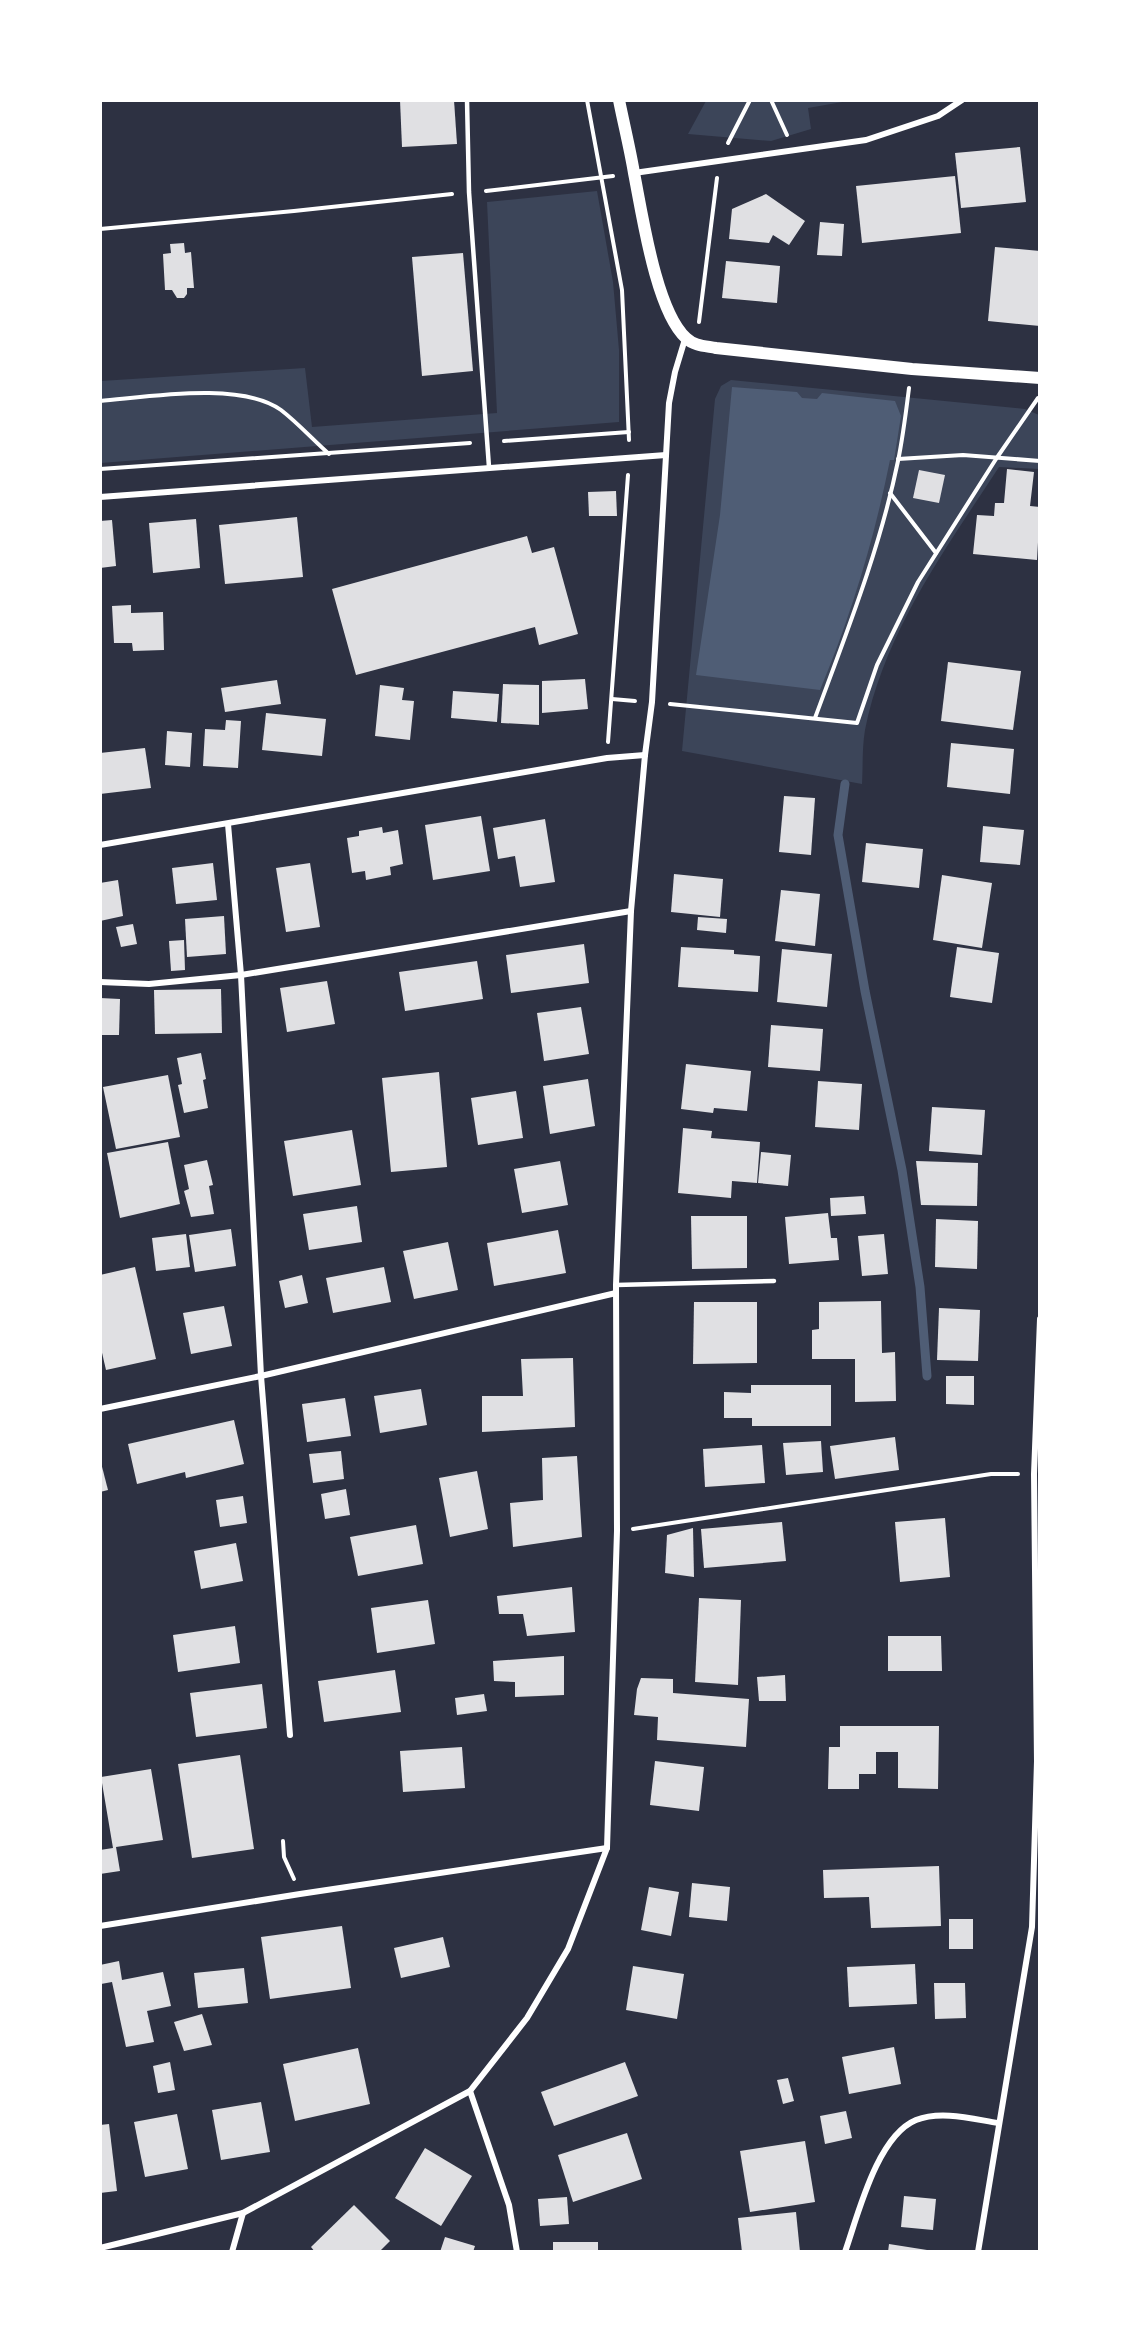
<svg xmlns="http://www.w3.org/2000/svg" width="1140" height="2352" font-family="Arial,sans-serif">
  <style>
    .green { fill: #3c4559 }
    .water { fill: #4f5d75 }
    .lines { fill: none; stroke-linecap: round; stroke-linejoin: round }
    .stream { stroke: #4f5d75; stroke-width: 9 }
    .building { fill: #e0e0e3 }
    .path { stroke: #fff; stroke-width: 4 }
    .service { stroke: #fff; stroke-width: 4.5 }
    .minor { stroke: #fff; stroke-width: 6 }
    .secondary { stroke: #fff; stroke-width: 12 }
  </style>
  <rect width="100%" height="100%" fill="#2d3142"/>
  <g class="green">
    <path d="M706,101H848L808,108L811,129L771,141L688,134Z"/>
    <path d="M597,191L613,282L619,350V422L101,463V381L305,368L312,427L497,413L487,202Z"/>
    <path d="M731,380L1025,409L1039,415V469L999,467C945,550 885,631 865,730C862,747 863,767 862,784L682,751L715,399L721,386Z"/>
  </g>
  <path class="water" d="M732,387L797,392L802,398L817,399L822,393L895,401L901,416L894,460H890C874,540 851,616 820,690L696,675L720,515Z"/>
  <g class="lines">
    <path class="stream" d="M845,784L838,835L865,991L902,1170L920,1287L927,1376"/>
  </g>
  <g class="building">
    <path d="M400,100H454L457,144L402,147Z"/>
    <path d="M1020,147L1026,202L961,208L955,153Z"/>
    <path d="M955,176L961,233L862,243L856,186Z"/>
    <path d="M766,194L805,221L789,245L773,235L769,243L729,239L732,209Z"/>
    <path d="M820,222L844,224L842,256L817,255Z"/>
    <path d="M184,243L185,253L191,252L194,288H187V294L184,298H177L172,290H165L163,254L171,253L170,244Z"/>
    <path d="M995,247L1040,251V326L988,321Z"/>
    <path d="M463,253L473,371L422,376L412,257Z"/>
    <path d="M726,261L780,266L777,303L722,298Z"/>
    <path d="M1007,469L1034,472L1030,506L1040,507L1037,560L973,554L977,515L994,516L995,503H1004Z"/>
    <path d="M919,470L945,475L939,503L913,498Z"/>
    <path d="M616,491L617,516H589L588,492Z"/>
    <path d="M297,517L303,577L225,584L219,525Z"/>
    <path d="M196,519L200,568L153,573L149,523Z"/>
    <path d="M112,520L116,566L100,568V521Z"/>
    <path d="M527,536L532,553L554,547L578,634L539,645L535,627L356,675L332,589Z"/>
    <path d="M131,605V613L163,612L164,650L133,651L132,643H114L112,606Z"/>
    <path d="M948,662L1021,671L1013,730L941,721Z"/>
    <path d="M585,679L588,709L542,713V681Z"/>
    <path d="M277,680L281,704L225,712L221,688Z"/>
    <path d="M503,684L539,685V725L501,723Z"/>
    <path d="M380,685L404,688L402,700L414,701L410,740L375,736Z"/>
    <path d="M453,691L499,694L497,722L451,718Z"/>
    <path d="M266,713L326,719L322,756L262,750Z"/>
    <path d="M226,720L241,721L238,768L203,766L205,729L225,730Z"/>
    <path d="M167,731L192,733L190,767L165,765Z"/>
    <path d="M951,743L1014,749L1010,794L947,787Z"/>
    <path d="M145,748L151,788L100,794V753Z"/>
    <path d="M784,796L815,798L811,855L779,852Z"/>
    <path d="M481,816L490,871L433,880L425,825Z"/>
    <path d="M545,819L555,882L520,887L515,856L498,859L493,828Z"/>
    <path d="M983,826L1024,830L1020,865L980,862Z"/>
    <path d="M382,827L383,833L398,830L403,864L390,867L391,875L366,880L365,871L352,873L347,838L359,836V831Z"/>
    <path d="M866,843L923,849L919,888L862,882Z"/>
    <path d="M213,863L217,900L176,904L172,868Z"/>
    <path d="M310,863L320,927L286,932L276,868Z"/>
    <path d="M674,874L723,879L720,917L671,912Z"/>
    <path d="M942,875L992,883L982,948L933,940Z"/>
    <path d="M118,880L123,916L100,921V883Z"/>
    <path d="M781,890L820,894L815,946L775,941Z"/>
    <path d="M224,916L226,954L187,957L185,919Z"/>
    <path d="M698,917L727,919L726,933L697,930Z"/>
    <path d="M133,924L137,944L121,947L116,927Z"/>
    <path d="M184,940L185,970L171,971L169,941Z"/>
    <path d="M584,944L589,983L511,993L506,955Z"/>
    <path d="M681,947L734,950V954L760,956L758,992L678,987Z"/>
    <path d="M957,947L999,953L992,1003L950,997Z"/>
    <path d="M782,949L832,954L827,1007L777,1002Z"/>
    <path d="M477,961L483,999L405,1011L399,972Z"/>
    <path d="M327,981L335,1024L287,1032L280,988Z"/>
    <path d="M221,989L222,1033L155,1034L154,990Z"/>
    <path d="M100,998L120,999L119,1035H100Z"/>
    <path d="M581,1007L589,1054L544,1061L537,1013Z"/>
    <path d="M771,1025L823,1029L820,1071L768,1067Z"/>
    <path d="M201,1053L206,1079L203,1080L208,1108L184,1113L178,1085L182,1084L177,1058Z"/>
    <path d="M686,1064L751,1071L747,1111L714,1108L713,1113L681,1109Z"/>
    <path d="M439,1072L447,1167L391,1172L382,1078Z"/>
    <path d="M168,1075L180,1137L116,1149L103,1087Z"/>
    <path d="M588,1079L595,1126L550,1134L543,1086Z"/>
    <path d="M818,1081L862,1084L859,1130L815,1127Z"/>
    <path d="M516,1091L523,1138L478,1145L471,1098Z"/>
    <path d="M932,1107L985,1110L982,1155L929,1151Z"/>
    <path d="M683,1128L712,1131L711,1138L760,1142L757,1183L732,1181L731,1198L678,1193Z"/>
    <path d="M352,1130L361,1185L293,1196L284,1141Z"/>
    <path d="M168,1142L180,1204L120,1218L107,1153Z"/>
    <path d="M761,1152L791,1155L788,1186L758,1183Z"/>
    <path d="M207,1160L213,1185L209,1186L214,1214L191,1217L184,1191L189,1189L184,1165Z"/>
    <path d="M560,1161L568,1205L522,1213L514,1169Z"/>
    <path d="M916,1161L978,1163L977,1206L921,1205Z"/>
    <path d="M864,1196L866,1214L831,1216L830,1198Z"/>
    <path d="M357,1206L362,1242L309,1250L303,1214Z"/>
    <path d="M828,1213L831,1238H837L839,1260L789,1264L785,1217Z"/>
    <path d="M691,1216H747V1268L692,1269Z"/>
    <path d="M936,1219L978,1221L977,1269L935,1267Z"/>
    <path d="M231,1229L236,1266L195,1272L189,1235Z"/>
    <path d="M558,1230L566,1273L494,1286L487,1243Z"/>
    <path d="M186,1234L190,1267L156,1271L152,1238Z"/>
    <path d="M884,1234L888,1274L862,1276L858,1236Z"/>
    <path d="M448,1242L458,1290L414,1299L403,1251Z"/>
    <path d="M135,1267L156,1359L106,1370L100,1344V1275Z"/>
    <path d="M384,1267L391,1302L333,1313L326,1278Z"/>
    <path d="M302,1275L308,1303L285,1308L279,1281Z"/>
    <path d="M881,1301L882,1353L895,1352L896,1401L855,1402V1359H812V1330L819,1329V1302Z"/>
    <path d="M694,1302H757V1363L693,1364Z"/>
    <path d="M224,1306L232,1346L191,1354L183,1313Z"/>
    <path d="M939,1308L980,1310L978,1361L937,1360Z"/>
    <path d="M573,1358L575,1427L482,1432V1396H523L521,1359Z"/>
    <path d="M946,1376H974V1405L946,1404Z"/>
    <path d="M751,1385H831V1426H752V1418H724V1392L751,1393Z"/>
    <path d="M421,1389L427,1425L380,1433L374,1396Z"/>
    <path d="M345,1398L351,1436L307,1442L302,1404Z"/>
    <path d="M234,1420L244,1464L186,1478L185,1472L137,1484L128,1444Z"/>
    <path d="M895,1437L899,1470L835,1479L830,1446Z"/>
    <path d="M821,1441L823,1472L786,1475L783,1443Z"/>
    <path d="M762,1445L765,1483L705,1487L703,1449Z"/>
    <path d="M341,1451L344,1479L313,1483L309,1454Z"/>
    <path d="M577,1456L582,1537L513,1547L510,1503L543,1500L542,1458Z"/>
    <path d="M100,1459L108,1490L100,1492Z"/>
    <path d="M477,1471L488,1529L450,1537L439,1478Z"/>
    <path d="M346,1489L350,1515L325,1519L321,1494Z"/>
    <path d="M243,1496L247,1523L220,1527L216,1500Z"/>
    <path d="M945,1518L950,1577L900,1582L895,1522Z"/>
    <path d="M782,1522L786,1561L704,1568L701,1529Z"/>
    <path d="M416,1525L423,1564L358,1576L350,1537Z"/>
    <path d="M693,1528L694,1577L665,1573L667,1535Z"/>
    <path d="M236,1543L243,1581L201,1589L194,1551Z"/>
    <path d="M572,1587L575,1632L527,1636L523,1614H499L497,1596Z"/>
    <path d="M699,1598L741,1600L738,1685L695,1682Z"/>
    <path d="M428,1600L435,1644L377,1653L371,1608Z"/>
    <path d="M235,1626L240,1663L178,1672L173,1635Z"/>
    <path d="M888,1636H941L942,1671H888Z"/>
    <path d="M564,1656V1695L515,1697V1682L494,1681L493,1661Z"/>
    <path d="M395,1670L401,1712L324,1722L318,1681Z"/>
    <path d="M785,1675L786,1701H759L757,1677Z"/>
    <path d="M641,1678L673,1679V1693L749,1699L746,1747L657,1740L658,1717L634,1715L637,1689Z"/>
    <path d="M262,1684L267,1728L196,1737L190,1693Z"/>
    <path d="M484,1694L487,1711L457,1715L455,1698Z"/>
    <path d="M840,1726H939L938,1789L898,1788V1752H876V1774H859V1789H828L829,1747H840Z"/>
    <path d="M462,1747L465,1788L403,1792L400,1751Z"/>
    <path d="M240,1755L254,1849L192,1858L178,1764Z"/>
    <path d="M655,1761L704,1767L699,1811L650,1805Z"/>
    <path d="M151,1769L163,1840L116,1847L120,1871L100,1874V1850L113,1848L101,1777Z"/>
    <path d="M939,1866L941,1926L871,1928L869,1897L824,1898L823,1870Z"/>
    <path d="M692,1883L730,1887L727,1921L689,1917Z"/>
    <path d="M649,1887L679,1892L671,1936L641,1930Z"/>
    <rect x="949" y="1919" width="24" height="30"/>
    <path d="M342,1926L351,1988L270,1999L261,1937Z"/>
    <path d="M443,1937L450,1967L401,1978L394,1948Z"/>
    <path d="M119,1961L122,1980L163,1972L171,2006L147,2011L154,2042L126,2047L112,1982L101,1984L100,1981V1965Z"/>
    <path d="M915,1964L917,2004L849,2007L847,1967Z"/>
    <path d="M633,1966L684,1974L677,2019L626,2010Z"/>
    <path d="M244,1968L248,2003L198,2008L194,1973Z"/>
    <path d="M934,1983H965L966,2018L935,2019Z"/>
    <path d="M202,2014L212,2045L184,2051L174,2022Z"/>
    <path d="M894,2047L901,2084L849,2094L842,2057Z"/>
    <path d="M358,2048L370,2104L295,2121L283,2064Z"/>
    <path d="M170,2062L175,2090L158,2093L153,2066Z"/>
    <path d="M625,2062L638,2096L554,2126L541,2092Z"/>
    <path d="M788,2078L794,2101L783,2104L777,2080Z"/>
    <path d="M261,2102L270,2152L221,2160L212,2110Z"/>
    <path d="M846,2111L852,2138L825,2144L820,2116Z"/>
    <path d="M177,2114L188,2169L145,2177L134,2122Z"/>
    <path d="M109,2124L117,2191L100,2193V2125Z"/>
    <path d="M627,2133L642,2179L573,2202L558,2155Z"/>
    <path d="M805,2141L815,2202L750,2212L740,2151Z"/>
    <path d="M425,2148L472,2176L441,2226L395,2198Z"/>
    <path d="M904,2196L936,2199L933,2230L901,2227Z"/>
    <path d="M567,2197L569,2224L540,2226L538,2199Z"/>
    <path d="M354,2205L390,2241L379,2252H315L311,2247Z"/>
    <path d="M796,2212L800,2252H742L738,2218Z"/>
    <path d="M445,2237L475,2246L473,2252H440Z"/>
    <rect x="553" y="2242" width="45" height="10"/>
    <path d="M889,2244L927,2250V2252H888Z"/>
  </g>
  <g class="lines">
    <g class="path">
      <path d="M587,100L622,290L629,440"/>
      <path d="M771,100L787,135"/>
      <path d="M728,143L750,100"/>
      <path d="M486,191L613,176"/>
      <path d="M100,229L294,211L452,194"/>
      <path d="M699,322L717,178"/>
      <path d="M100,401C148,397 241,381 281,410C298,423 313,440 329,454"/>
      <path d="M504,441L629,432"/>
      <path d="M898,459L963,455L1040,461"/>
      <path d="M100,469L470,443"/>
      <path d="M890,493L936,553"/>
      <path d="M612,699L635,701"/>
      <path d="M670,704L857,723L877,665L918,582L996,459L1038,398"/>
      <path d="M815,718C846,634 880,549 898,461C903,437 906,412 909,388"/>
      <path d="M608,742L628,475"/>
      <path d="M633,1529L991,1474H1018"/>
      <path d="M283,1841L284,1857L294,1879"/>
    </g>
    <g class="service">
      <path d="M467,100L469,192L489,467"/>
      <path d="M616,1285L774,1281"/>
    </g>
    <g class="minor">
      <path d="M634,173L866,140L938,116L962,100"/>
      <path d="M100,497L666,455"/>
      <path d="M228,824L241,975L261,1376L290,1735"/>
      <path d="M100,845L607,758L645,755"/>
      <path d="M100,982L149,984L241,975L631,911"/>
      <path d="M100,1409L261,1376L616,1293"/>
      <path d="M100,1926L300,1894L607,1848"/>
      <path d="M470,2091L509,2205L517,2252"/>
      <path d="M100,2248L243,2213L470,2091L527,2018L568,1949L607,1848L617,1531L616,1285L631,911L645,755L652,702L669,403L675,372L685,339"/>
      <path d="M232,2252L243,2213"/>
      <path d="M845,2252C858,2215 877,2136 916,2120C941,2110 973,2119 998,2123"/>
      <path d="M978,2252L1032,1927L1037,1761L1034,1474L1040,1319"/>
    </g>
    <path class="secondary" d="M619,100C624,125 630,149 634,173C642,213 656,311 686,338C694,346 706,346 716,348L912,369L1040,378"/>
  </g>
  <rect width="1140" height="2352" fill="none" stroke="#ffffff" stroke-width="204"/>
</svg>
